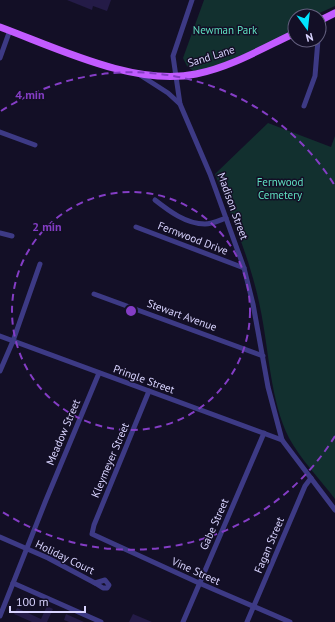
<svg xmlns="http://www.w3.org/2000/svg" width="335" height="622" font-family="'PT Sans',sans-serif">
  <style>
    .green { fill: #12302f }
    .building { fill: #241b47 }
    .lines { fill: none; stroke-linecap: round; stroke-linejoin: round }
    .minor { stroke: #3d3a85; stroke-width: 5 }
    .major { stroke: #c25bff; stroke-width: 7 }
    .ring { fill: none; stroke: #843dc5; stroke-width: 2; stroke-dasharray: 7 5 }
    .labels { text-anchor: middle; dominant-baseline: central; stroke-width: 3; stroke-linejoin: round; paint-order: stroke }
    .park-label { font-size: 11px; fill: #5fe0c0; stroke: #130f26 }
    .street-label { font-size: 11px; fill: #d9d4ff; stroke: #130f26 }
    .centre { fill: #843dc5; stroke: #130f26; stroke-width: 2 }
    .ring-label { font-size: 12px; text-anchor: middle; font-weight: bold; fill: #843dc5; stroke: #130f26; stroke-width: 3; stroke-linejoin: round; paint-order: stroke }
  </style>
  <rect width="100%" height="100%" fill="#130f26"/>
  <g class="green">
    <path d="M204,0H335V6L313,16H295V30L290,35L197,74L187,66L183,58Z"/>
    <path d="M268,123L331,147L335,136V499C320,479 301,460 289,438C270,400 269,349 260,307C251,262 232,217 215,174Z"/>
  </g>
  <g class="building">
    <path d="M67,0H111L107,11L93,6L92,10Z"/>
    <path d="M47,606L53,609L47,622H32L14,614L17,608L41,619Z"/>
    <path d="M66,614L84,622H69L64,620Z"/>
    <path d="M133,614L152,622H129Z"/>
  </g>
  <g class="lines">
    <g class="minor">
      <path d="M192,0L173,56L180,104L210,174L244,268L253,304L268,387L282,440L335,510"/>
      <path d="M0,58L10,30"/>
      <path d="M140,75L168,93L180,104"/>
      <path d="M304,106L315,76L318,40"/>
      <path d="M0,132L35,145"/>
      <path d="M155,200C169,211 186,224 205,224C212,224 220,220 226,218"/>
      <path d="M136,227L244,268"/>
      <path d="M0,233L12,236"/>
      <path d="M94,294L263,356"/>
      <path d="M0,336L282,440"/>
      <path d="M0,371L13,341L40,264"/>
      <path d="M149,391L94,525L92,534L199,583L290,622"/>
      <path d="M0,537L48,558L95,583"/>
      <path d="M105,580L109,585L107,588H103L95,583Z"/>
      <path d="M13,583L101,622"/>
      <path d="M0,616L46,500L99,373"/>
      <path d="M183,622L264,433"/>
      <path d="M247,622L305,486L311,478"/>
    </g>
    <g class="major">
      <path d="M319,21L335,13"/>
      <path d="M0,27C57,48 136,87 196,74C231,67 263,48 295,33"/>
    </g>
  </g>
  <g class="ring">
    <circle cx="131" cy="311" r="119"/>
    <path d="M335 436A239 239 0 0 1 1 511M1 111A239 239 0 0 1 335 186"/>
  </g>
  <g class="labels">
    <g class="park-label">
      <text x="225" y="30">Newman Park</text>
      <text x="280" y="182">Fernwood<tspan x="280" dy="13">Cemetery</tspan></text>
    </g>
    <g class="street-label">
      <text transform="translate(211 56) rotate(-17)">Sand Lane</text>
      <text transform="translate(233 206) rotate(70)">Madison Street</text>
      <text transform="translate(193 238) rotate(21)">Fernwood Drive</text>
      <text transform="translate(182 315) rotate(20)">Stewart Avenue</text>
      <text transform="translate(144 379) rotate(20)">Pringle Street</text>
      <text transform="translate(63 432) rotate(-67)">Meadow Street</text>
      <text transform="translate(110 460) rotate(-67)">Kleymeyer Street</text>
      <text transform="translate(214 524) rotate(-66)">Gabe Street</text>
      <text transform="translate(269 545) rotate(-67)">Fagan Street</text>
      <text transform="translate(65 557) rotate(26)">Holiday Court</text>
      <text transform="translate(196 571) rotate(24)">Vine Street</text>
    </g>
  </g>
  <circle cx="131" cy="311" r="6" class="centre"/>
  <g class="ring-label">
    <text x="30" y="99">4 min</text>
    <text x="47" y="231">2 min</text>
  </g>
  <g transform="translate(307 28) rotate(165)"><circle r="19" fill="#130f26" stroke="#625e7d"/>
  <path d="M0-3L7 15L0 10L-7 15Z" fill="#00e5ff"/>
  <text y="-6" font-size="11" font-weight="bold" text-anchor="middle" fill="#d9d4ff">N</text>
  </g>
  <path d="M10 606v6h75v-6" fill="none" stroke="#d9d4ff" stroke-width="2"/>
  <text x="16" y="606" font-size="12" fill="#d9d4ff" stroke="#130f26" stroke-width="3" paint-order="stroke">100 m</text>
</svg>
